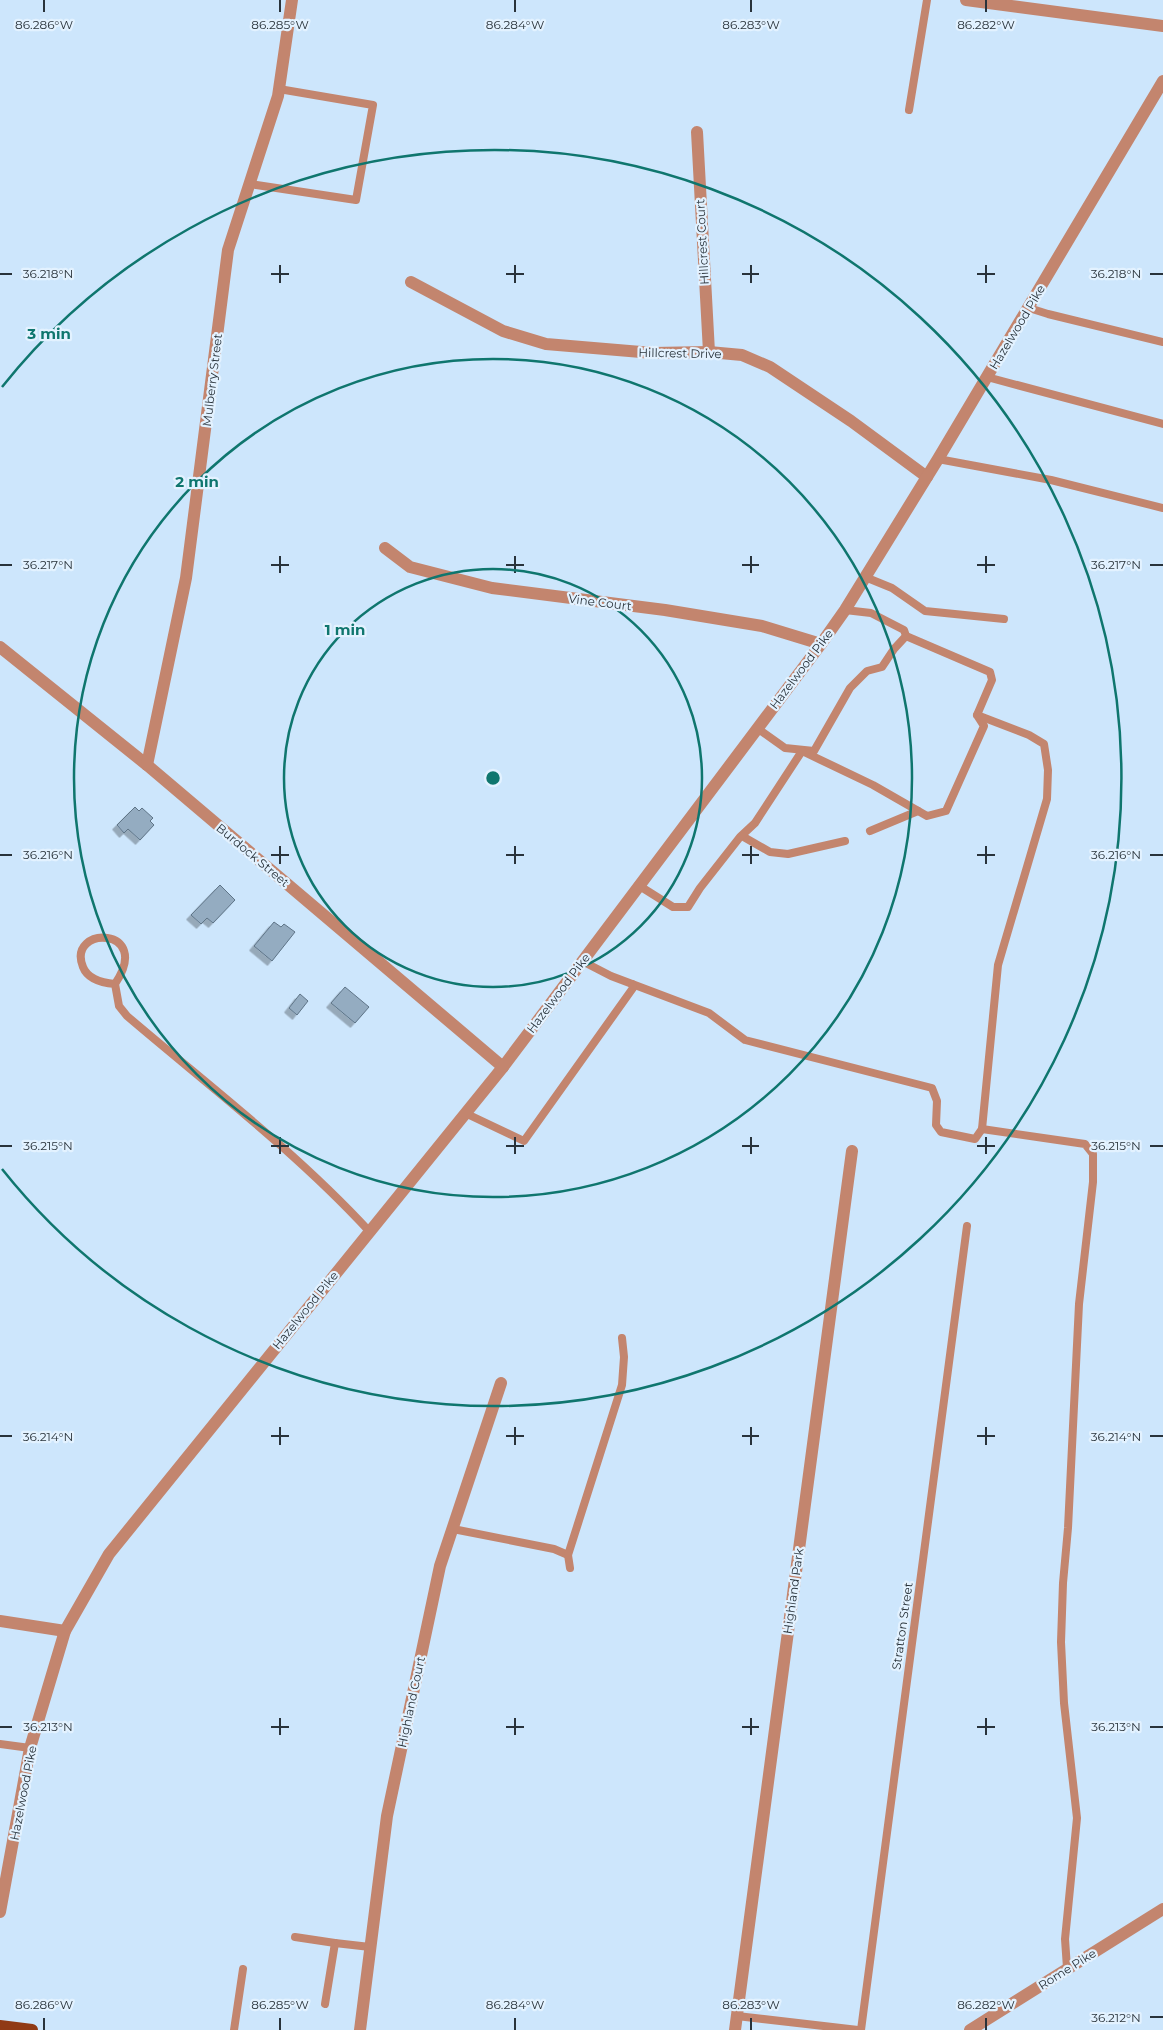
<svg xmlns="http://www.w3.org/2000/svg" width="1163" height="2030" font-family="Montserrat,sans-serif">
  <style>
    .building { fill: #94acc1; stroke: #5e7487; filter: url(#shadow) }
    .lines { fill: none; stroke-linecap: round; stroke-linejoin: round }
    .service { stroke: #c3856e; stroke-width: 8 }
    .minor { stroke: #c3856e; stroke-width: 12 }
    .tertiary { stroke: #c3856e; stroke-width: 12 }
    .primary { stroke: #903a15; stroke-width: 12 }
    .ticks { fill: none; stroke: #29333b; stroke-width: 2 }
    .ring { fill: none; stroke: #0f766e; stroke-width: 2.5 }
    .labels { text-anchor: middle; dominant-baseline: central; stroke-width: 4.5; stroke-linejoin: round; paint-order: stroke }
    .street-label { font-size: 12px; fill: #29333b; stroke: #e3f2ff }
    .ticks-label { font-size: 12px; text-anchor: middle; fill: #29333b; stroke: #e3f2ff; stroke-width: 4.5; stroke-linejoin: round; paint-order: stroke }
    .centre { fill: #0f766e; stroke: #e3f2ff; stroke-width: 2.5 }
    .ring-label { font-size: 15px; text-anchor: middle; font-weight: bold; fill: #0f766e; stroke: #e3f2ff; stroke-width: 4.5; stroke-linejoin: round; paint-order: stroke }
  </style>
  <defs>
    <filter id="shadow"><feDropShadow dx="-4.5" dy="4.5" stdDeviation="0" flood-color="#0004"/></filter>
  </defs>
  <rect width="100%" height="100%" fill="#cde6fc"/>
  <g class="building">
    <path d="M135,807L139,811L142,808L153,818L150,821L154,825L140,840L128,829L124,833L117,825Z"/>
    <path d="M220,885L235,900L213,923L207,918L201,924L191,915Z"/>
    <path d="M274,922L281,927L284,924L295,932L272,961L254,946Z"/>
    <path d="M345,987L369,1007L355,1023L331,1003Z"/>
    <path d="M300,994L308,1001L297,1015L289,1008Z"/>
  </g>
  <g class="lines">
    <g class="service">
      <path d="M909,110L927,0"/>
      <path d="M250,184L356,200L373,105L279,89"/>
      <path d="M1029,308L1048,314L1163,342"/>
      <path d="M987,377L1163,424"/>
      <path d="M938,459L1051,480L1163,508"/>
      <path d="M865,577L892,588L925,611L1004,619"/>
      <path d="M757,728L785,748L814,751L850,688L867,671L882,667L894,649L906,636L904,630L871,613L845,610"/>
      <path d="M802,751L873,785L927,816L946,811L984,726L977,715L992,680L990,672L906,636"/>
      <path d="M870,831L918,811"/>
      <path d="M742,836L770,852L788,854L845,841"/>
      <path d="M638,885L673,907H688L700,888L740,837L755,823L802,751"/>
      <path d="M582,961L611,976L709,1013L745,1040L932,1088L937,1101L936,1125L941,1132L975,1139L982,1129L998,965L1047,799L1048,770L1044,744L1029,735L977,715"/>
      <path d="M115,984C103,983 88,980 83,967C66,925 154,926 115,984L119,1006L127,1016C209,1086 295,1151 369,1231"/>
      <path d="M465,1113L524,1141L633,988L632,984"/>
      <path d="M982,1129L1085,1144L1093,1154V1182L1079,1304L1068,1528L1063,1583L1061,1642L1064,1703L1077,1818L1065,1939L1067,1968"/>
      <path d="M453,1529L554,1549L568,1555L570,1568"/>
      <path d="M568,1555L622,1385L624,1357L622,1338"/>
      <path d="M0,1744L30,1748"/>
      <path d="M295,1937L335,1943"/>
      <path d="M325,2004L335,1943L370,1947"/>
      <path d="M737,2016L858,2030"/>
      <path d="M234,2030L243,1969"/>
      <path d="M861,2030L967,1226"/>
    </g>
    <g class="minor">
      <path d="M966,0L1163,26"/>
      <path d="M697,132L709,352"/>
      <path d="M411,282L503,331L546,344L653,353L709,352L742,355L770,367L851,421L927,477"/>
      <path d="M385,548L410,567L492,588L665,610L762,626L821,644"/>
      <path d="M0,647L147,765L503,1067"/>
      <path d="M147,765L186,578L228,250L278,96L292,0"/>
      <path d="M0,1621L65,1631"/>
      <path d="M360,2030L387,1816L440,1566L501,1383"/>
      <path d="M735,2030L852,1151"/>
      <path d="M970,2030L1163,1909"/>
    </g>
    <path class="tertiary" d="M0,1912L30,1748L65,1631L109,1554L503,1067L821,644L845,610L938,459L1163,81"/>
    <path class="primary" d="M0,2026L32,2030"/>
  </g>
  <path class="ticks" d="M44,0V12M280,0V12M515,0V12M751,0V12M986,0V12M280,265V283M515,265V283M751,265V283M986,265V283M0,274H12M271,274H289M506,274H524M742,274H759M977,274H995M1150,274H1163M280,556V573M515,556V573M751,556V573M986,556V573M0,565H12M271,565H289M506,565H524M742,565H759M977,565H995M1150,565H1163M280,846V864M515,846V864M751,846V864M986,846V864M0,855H12M271,855H289M506,855H524M742,855H759M977,855H995M1150,855H1163M280,1137V1154M515,1137V1154M751,1137V1154M986,1137V1154M0,1146H12M271,1146H289M506,1146H524M742,1146H759M977,1146H995M1150,1146H1163M280,1427V1445M515,1427V1445M751,1427V1445M986,1427V1445M0,1436H12M271,1436H289M506,1436H524M742,1436H759M977,1436H995M1150,1436H1163M280,1718V1735M515,1718V1735M751,1718V1735M986,1718V1735M0,1727H12M271,1727H289M506,1727H524M742,1727H759M977,1727H995M1150,1727H1163M1150,2017H1163M44,2018V2030M280,2018V2030M515,2018V2030M751,2018V2030M986,2018V2030"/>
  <g class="ring">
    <circle cx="493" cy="778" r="209"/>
    <circle cx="493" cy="778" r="419"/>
    <path d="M2 387A628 628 0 1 1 2 1169"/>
  </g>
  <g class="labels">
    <g class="street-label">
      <text transform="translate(702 242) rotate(-93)">Hillcrest Court</text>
      <text transform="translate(1017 327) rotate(-59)">Hazelwood Pike</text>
      <text transform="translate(680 353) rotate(1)">Hillcrest Drive</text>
      <text transform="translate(212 380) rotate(-83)">Mulberry Street</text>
      <text transform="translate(600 602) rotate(7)">Vine Court</text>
      <text transform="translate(801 669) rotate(-53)">Hazelwood Pike</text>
      <text transform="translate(253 855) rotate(40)">Burdock Street</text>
      <text transform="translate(558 993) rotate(-53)">Hazelwood Pike</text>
      <text transform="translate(305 1310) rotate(-51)">Hazelwood Pike</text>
      <text transform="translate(793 1591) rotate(-82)">Highland Park</text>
      <text transform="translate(902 1626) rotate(-82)">Stratton Street</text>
      <text transform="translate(411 1702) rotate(-78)">Highland Court</text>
      <text transform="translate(23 1793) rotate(-79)">Hazelwood Pike</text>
      <text transform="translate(1067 1969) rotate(-32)">Rome Pike</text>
    </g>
  </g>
  <g class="ticks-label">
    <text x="44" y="29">86.286°W</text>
    <text x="280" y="29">86.285°W</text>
    <text x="515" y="29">86.284°W</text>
    <text x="751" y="29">86.283°W</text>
    <text x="986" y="29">86.282°W</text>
    <text x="48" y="278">36.218°N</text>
    <text x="1116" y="278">36.218°N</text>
    <text x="48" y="569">36.217°N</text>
    <text x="1116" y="569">36.217°N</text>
    <text x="48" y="859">36.216°N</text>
    <text x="1116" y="859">36.216°N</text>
    <text x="48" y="1150">36.215°N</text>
    <text x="1116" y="1150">36.215°N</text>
    <text x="48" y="1441">36.214°N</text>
    <text x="1116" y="1441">36.214°N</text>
    <text x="48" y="1731">36.213°N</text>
    <text x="1116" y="1731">36.213°N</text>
    <text x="44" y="2009">86.286°W</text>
    <text x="280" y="2009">86.285°W</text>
    <text x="515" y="2009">86.284°W</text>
    <text x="751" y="2009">86.283°W</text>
    <text x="986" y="2009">86.282°W</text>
    <text x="1116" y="2022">36.212°N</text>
  </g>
  <circle cx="493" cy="778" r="8" class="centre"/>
  <g class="ring-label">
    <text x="49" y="339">3 min</text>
    <text x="197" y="487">2 min</text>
    <text x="345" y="635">1 min</text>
  </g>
</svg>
